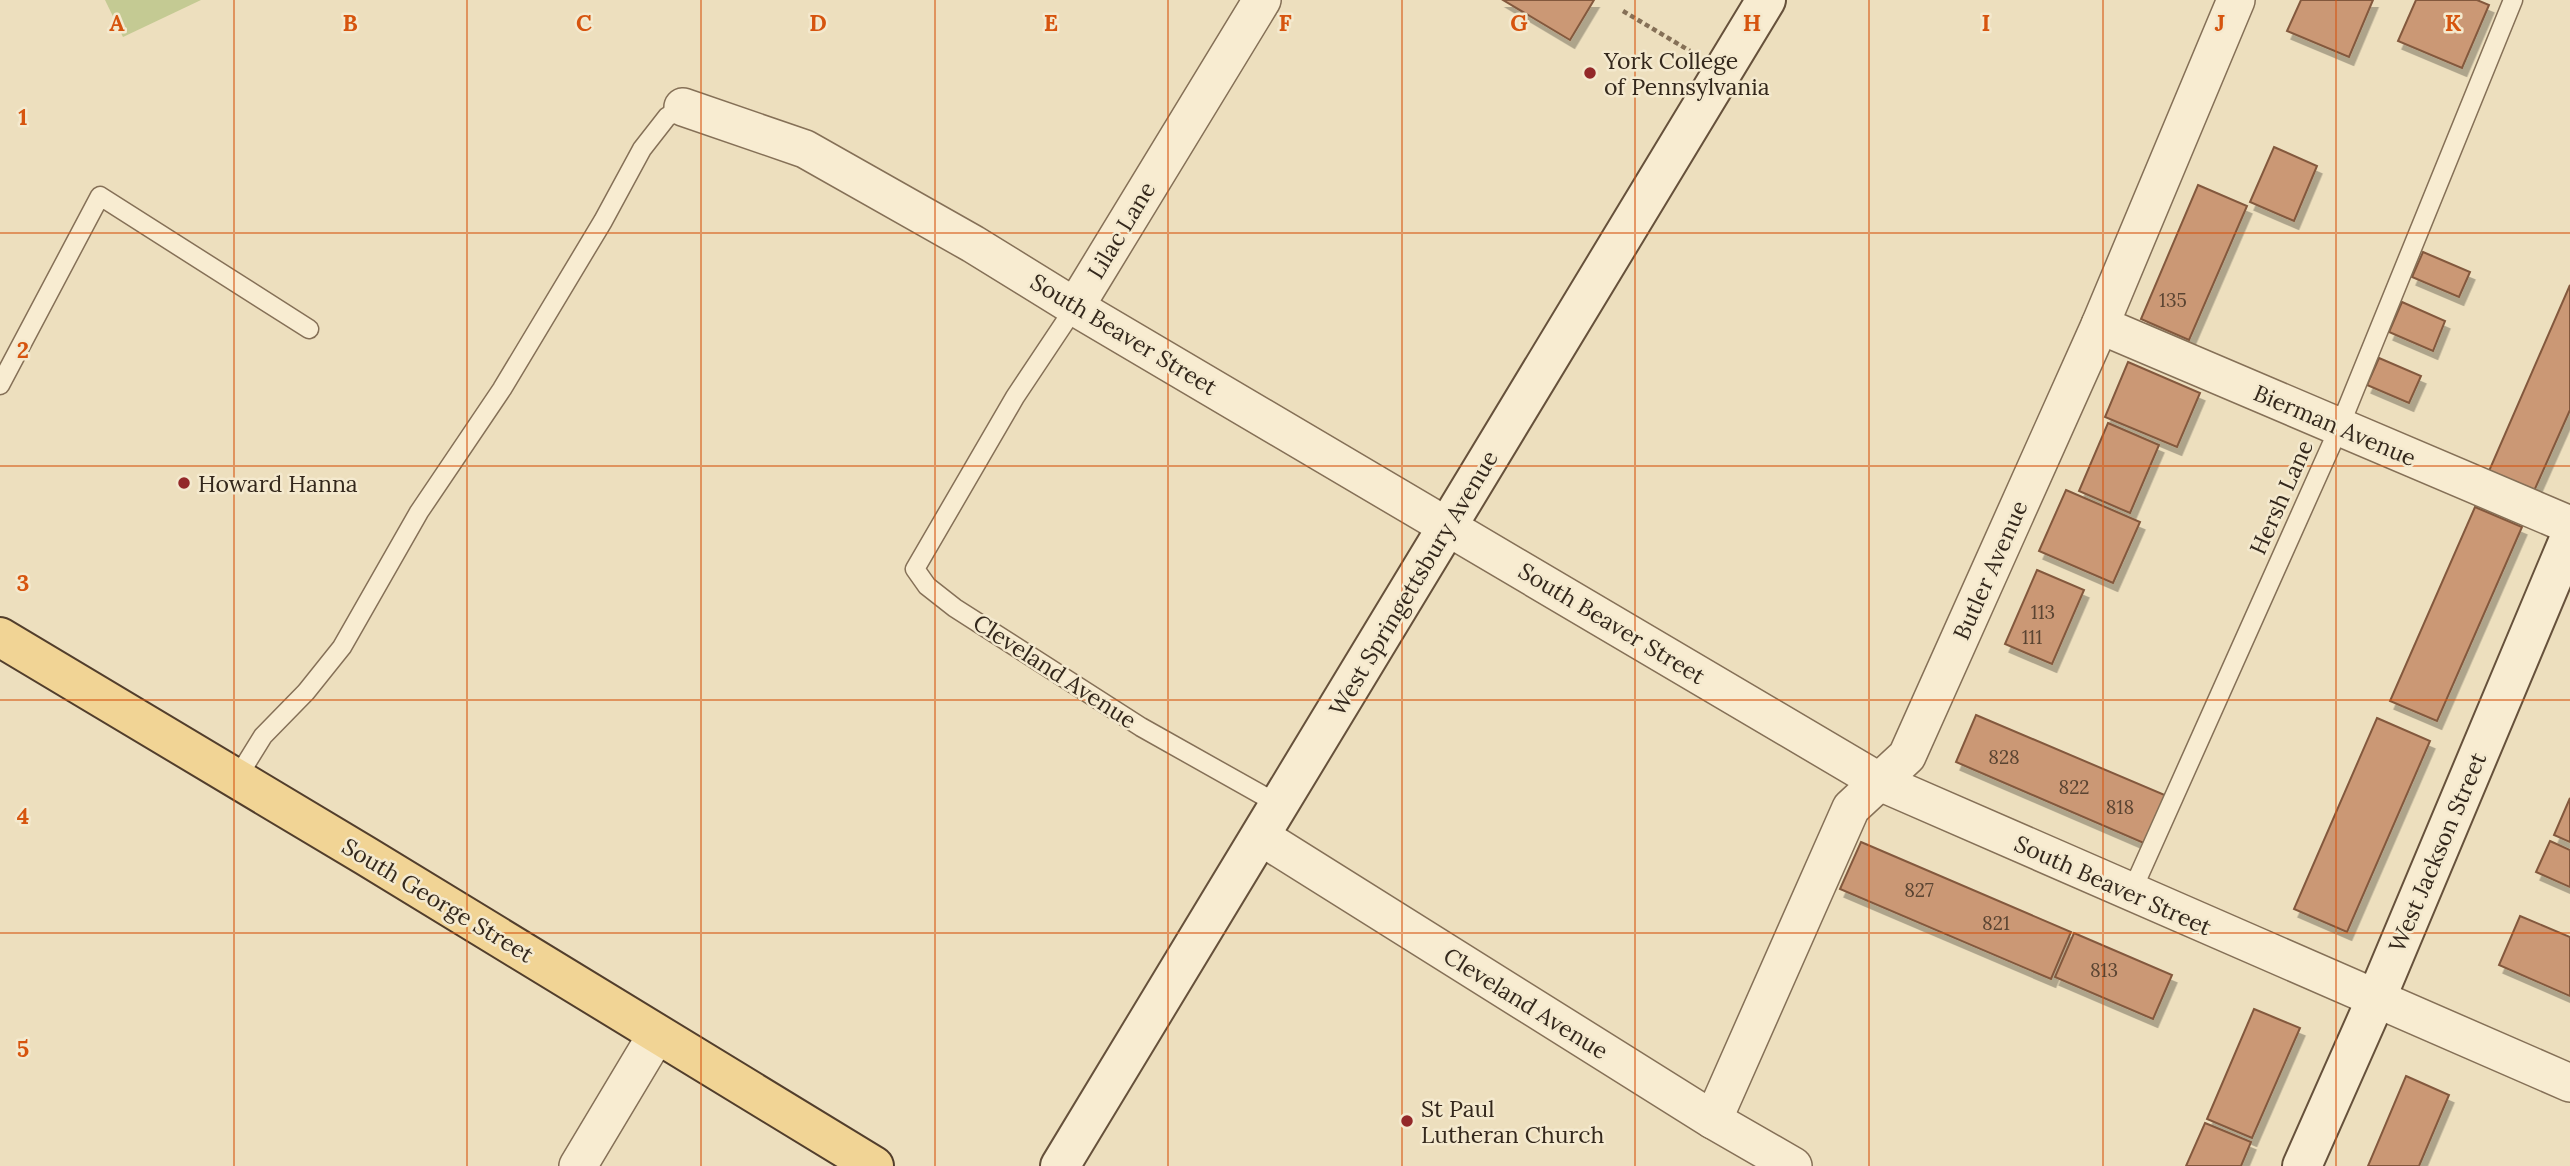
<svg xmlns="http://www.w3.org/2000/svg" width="2570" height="1166" font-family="Lora,serif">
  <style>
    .green { fill: #c4ca93 }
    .building { fill: #cb9874; stroke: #83593e; stroke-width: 2; filter: url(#shadow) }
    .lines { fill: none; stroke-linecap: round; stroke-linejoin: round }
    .lane-casing { stroke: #857057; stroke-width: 21 }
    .street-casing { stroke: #857057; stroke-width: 40 }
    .secondary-casing { stroke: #66513b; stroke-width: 42 }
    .primary-casing { stroke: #523e2c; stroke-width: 42 }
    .path { stroke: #857057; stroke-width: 4.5; stroke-dasharray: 5 3.5; stroke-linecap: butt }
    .lane { stroke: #f8ecd1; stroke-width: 18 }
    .street { stroke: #f8ecd1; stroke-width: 37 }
    .secondary { stroke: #f8ecd1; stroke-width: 38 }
    .primary { stroke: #f1d495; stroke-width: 38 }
    .grid { fill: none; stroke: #d6540e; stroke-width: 2; stroke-opacity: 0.55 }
    .poi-dot { fill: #932829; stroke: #f4e9ce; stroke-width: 2.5 }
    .labels { text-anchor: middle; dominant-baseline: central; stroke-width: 5; stroke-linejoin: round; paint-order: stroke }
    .number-label { font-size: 19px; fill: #5a4432 }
    .poi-label { font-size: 23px; fill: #34281c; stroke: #f4e9ce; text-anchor: start }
    .street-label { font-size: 23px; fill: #34281c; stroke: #f4e9ce }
    .grid-label { font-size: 23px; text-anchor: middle; font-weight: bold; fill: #d6540e; stroke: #f4e9ce; stroke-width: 5; stroke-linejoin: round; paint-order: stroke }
  </style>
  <defs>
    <filter id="shadow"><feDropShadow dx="4.5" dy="8" stdDeviation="0" flood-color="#0004"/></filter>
  </defs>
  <rect width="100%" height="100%" fill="#eddfbe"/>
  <path class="green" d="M105,0H201L123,37Z"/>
  <g class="building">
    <path d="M1503,0H1594L1570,40Z"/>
    <path d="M2301,0H2373L2349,57L2287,31Z"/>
    <path d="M2416,0H2477L2489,5L2462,68L2398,41Z"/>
    <path d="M2274,147L2317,166L2294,221L2250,202Z"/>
    <path d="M2198,185L2247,206L2189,340L2141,319Z"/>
    <path d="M2423,252L2470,272L2459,297L2412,277Z"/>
    <path d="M2570,285V410L2534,491L2489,471Z"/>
    <path d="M2402,302L2445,321L2433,351L2389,332Z"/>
    <path d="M2379,358L2421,376L2409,403L2367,385Z"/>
    <path d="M2128,362L2200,393L2177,447L2105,417Z"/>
    <path d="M2108,423L2159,445L2130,513L2079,491Z"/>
    <path d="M2066,490L2140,522L2113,583L2039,551Z"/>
    <path d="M2475,507L2522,527L2437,721L2390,701Z"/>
    <path d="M2037,570L2084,590L2052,664L2005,644Z"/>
    <path d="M1976,715L2167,796L2146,844L1956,762Z"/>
    <path d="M2377,718L2430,741L2347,932L2294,909Z"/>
    <path d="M2570,798V842L2554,835Z"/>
    <path d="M2550,841L2570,850V887L2536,872Z"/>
    <path d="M1861,842L2071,932L2051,979L1840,889Z"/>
    <path d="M2520,916L2570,937V996L2499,965Z"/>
    <path d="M2074,933L2172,975L2153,1019L2055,977Z"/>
    <path d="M2254,1009L2300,1028L2252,1138L2207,1119Z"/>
    <path d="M2406,1076L2449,1095L2419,1166H2368Z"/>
    <path d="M2205,1123L2251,1142L2241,1166H2186Z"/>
  </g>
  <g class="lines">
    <g class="lane-casing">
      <g id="lane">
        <path d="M1075,307L1015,397L915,569L927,586L955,608L1141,727L1278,804"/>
        <path d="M0,385L100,196L309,329"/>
        <path d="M237,778L263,736L306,692L342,647L419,512L502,389L603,221L642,149L667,117L683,107"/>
        <path d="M2131,893L2339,428L2513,0"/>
      </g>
    </g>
    <g class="street-casing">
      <g id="street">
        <path d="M683,107L805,149L973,244L1075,307L1880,782L2570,1083"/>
        <path d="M1075,307L1262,0"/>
        <path d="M2100,325L2570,525"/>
        <path d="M1260,836L1713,1120L1793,1166"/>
        <path d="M1713,1120L1851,808L1907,756L2100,325L2236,0"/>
        <path d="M578,1166L657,1034"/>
      </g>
    </g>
    <g class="secondary-casing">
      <g id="secondary">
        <path d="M1060,1166L1766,0"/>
        <path d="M2302,1166L2376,999L2570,537"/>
      </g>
    </g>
    <g class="primary-casing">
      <path id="primary" d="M0,637L366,856L874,1166"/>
    </g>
    <path class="path" d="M1623,11L1690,51"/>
    <use href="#lane" class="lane"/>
    <use href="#street" class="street"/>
    <use href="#secondary" class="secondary"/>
    <use href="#primary" class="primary"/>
  </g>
  <path class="grid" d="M234,0V1166M467,0V1166M701,0V1166M935,0V1166M1168,0V1166M1402,0V1166M1635,0V1166M1869,0V1166M2103,0V1166M2336,0V1166M0,233H2570M0,466H2570M0,700H2570M0,933H2570"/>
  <g class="poi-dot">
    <circle cx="1590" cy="73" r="7"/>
    <circle cx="184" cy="483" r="7"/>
    <circle cx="1407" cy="1121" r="7"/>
  </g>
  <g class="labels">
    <g class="number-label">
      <text x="2173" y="300">135</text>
      <text x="2043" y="612">113</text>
      <text x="2032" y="637">111</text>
      <text x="2004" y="757">828</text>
      <text x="2074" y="787">822</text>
      <text x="2120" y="807">818</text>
      <text x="1919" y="890">827</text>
      <text x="1996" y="923">821</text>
      <text x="2104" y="970">813</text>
    </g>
    <g class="poi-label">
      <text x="1604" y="60">York College<tspan x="1604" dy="26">of Pennsylvania</tspan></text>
      <text x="198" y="483">Howard Hanna</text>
      <text x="1421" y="1108">St Paul<tspan x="1421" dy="26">Lutheran Church</tspan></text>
    </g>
    <g class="street-label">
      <text transform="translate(1121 230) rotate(-59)">Lilac Lane</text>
      <text transform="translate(1124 334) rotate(31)">South Beaver Street</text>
      <text transform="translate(2335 425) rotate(23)">Bierman Avenue</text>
      <text transform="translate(2281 497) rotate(-66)">Hersh Lane</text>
      <text transform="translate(1990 570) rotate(-66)">Butler Avenue</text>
      <text transform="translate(1413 583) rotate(-59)">West Springettsbury Avenue</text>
      <text transform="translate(1612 623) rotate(31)">South Beaver Street</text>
      <text transform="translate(1055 671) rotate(33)">Cleveland Avenue</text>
      <text transform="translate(2437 852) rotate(-67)">West Jackson Street</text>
      <text transform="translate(2113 885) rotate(24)">South Beaver Street</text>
      <text transform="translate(438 900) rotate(31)">South George Street</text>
      <text transform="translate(1526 1003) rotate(32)">Cleveland Avenue</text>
    </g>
  </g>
  <g class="grid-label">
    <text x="117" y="31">A</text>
    <text x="350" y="31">B</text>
    <text x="584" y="31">C</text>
    <text x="818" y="31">D</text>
    <text x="1051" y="31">E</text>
    <text x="1285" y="31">F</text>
    <text x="1519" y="31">G</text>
    <text x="1752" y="31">H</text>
    <text x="1986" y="31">I</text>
    <text x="2220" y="31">J</text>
    <text x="2453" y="31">K</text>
    <text x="23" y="125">1</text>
    <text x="23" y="358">2</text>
    <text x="23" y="591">3</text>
    <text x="23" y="824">4</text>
    <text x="23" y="1057">5</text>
  </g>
</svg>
